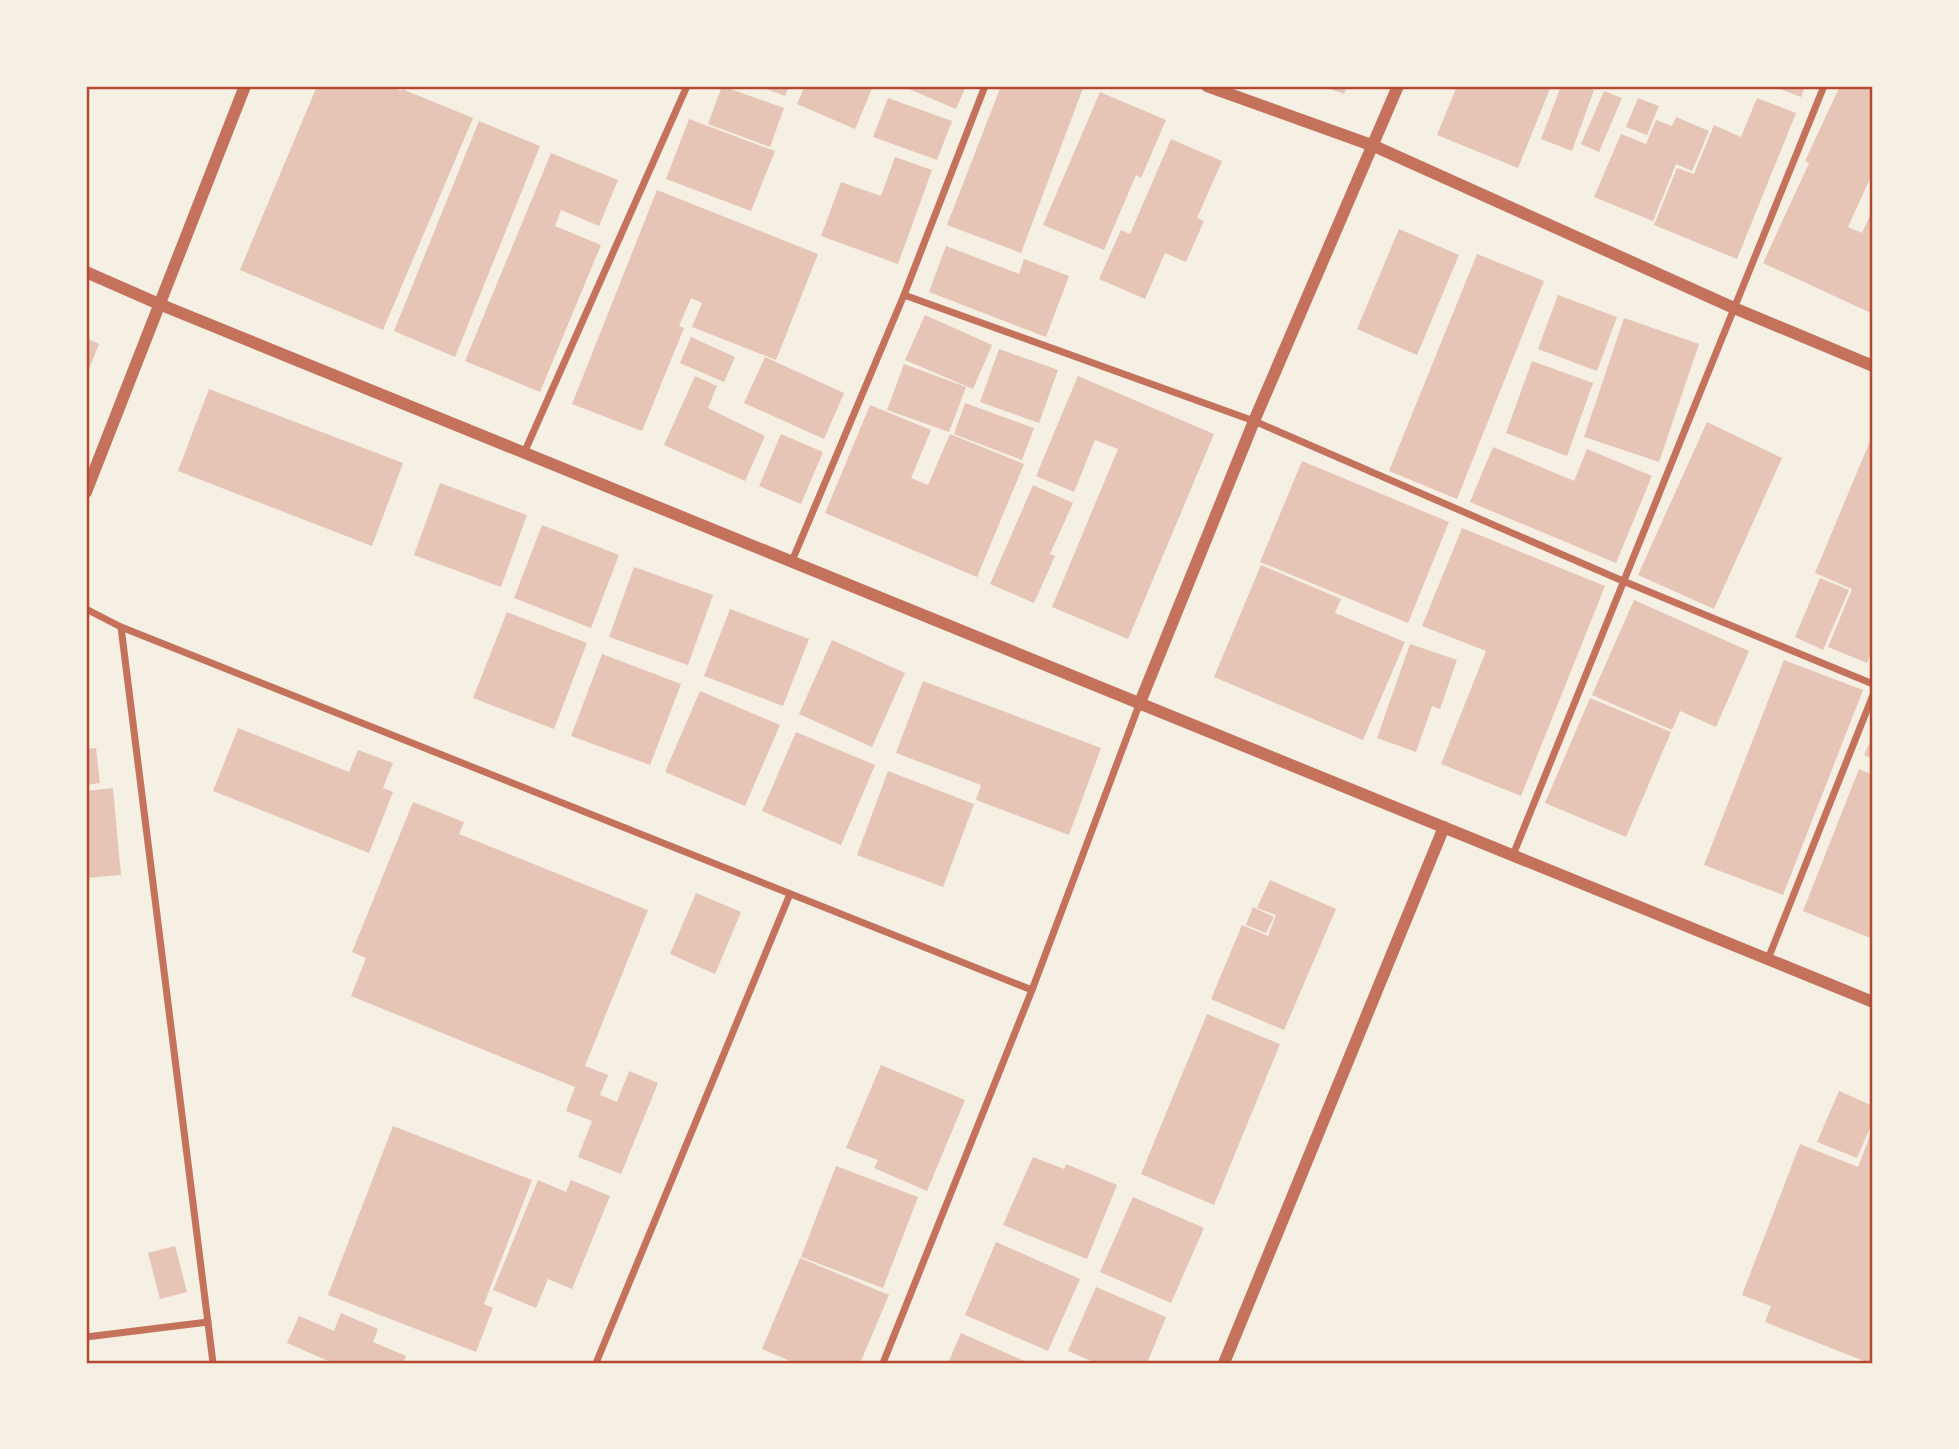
<svg xmlns="http://www.w3.org/2000/svg" width="1959" height="1449" font-family="Overpass,sans-serif">
  <style>
    .building { fill: #e6c5b7 }
    .lines { fill: none; stroke-linecap: round; stroke-linejoin: round }
    .minor { stroke: #c5725c; stroke-width: 7 }
    .tertiary { stroke: #c5725c; stroke-width: 12 }
    .neatline { fill: none; stroke: #b5482f; stroke-width: 2.5 }
  </style>
  <rect width="100%" height="100%" fill="#f6efe4"/>
  <g class="building">
    <path d="M317,86H388L401,91L402,89L473,118L383,330L240,270Z"/>
    <path d="M722,86L784,108L770,147L708,124Z"/>
    <path d="M759,86H789L785,96Z"/>
    <path d="M805,86H873L855,129L797,104Z"/>
    <path d="M902,86H966L956,109Z"/>
    <path d="M1001,86H1077L1083,88L1021,253L947,225Z"/>
    <path d="M1323,86H1347L1344,94Z"/>
    <path d="M1457,86H1551L1518,168L1437,135Z"/>
    <path d="M1561,86H1583L1594,90L1572,151L1541,139Z"/>
    <path d="M1772,86H1805L1801,97Z"/>
    <path d="M1840,86H1873V172L1848,227L1862,233L1873,209V314L1763,263L1809,163L1805,161Z"/>
    <path d="M1604,91L1622,98L1599,152L1581,144Z"/>
    <path d="M1100,92L1166,120L1141,178L1136,175L1104,250L1043,225Z"/>
    <path d="M888,98L952,121L937,160L873,137Z"/>
    <path d="M1638,98L1659,106L1647,135L1626,127Z"/>
    <path d="M1757,98L1796,113L1737,259L1654,225L1677,168L1694,174L1714,125L1741,137Z"/>
    <path d="M1676,117L1709,131L1692,171L1676,164L1653,221L1594,197L1621,134L1646,144L1656,120L1672,126Z"/>
    <path d="M689,119L775,151L751,211L666,179Z"/>
    <path d="M479,121L540,146L455,357L394,331Z"/>
    <path d="M1171,139L1222,161L1197,218L1204,221L1186,262L1165,253L1145,299L1099,279L1121,230L1130,234Z"/>
    <path d="M551,153L618,180L599,226L561,210L555,226L601,245L540,392L465,361Z"/>
    <path d="M895,157L932,170L898,264L821,236L841,182L881,196Z"/>
    <path d="M657,190L818,254L776,360L692,327L702,303L691,298L679,326L684,328L642,431L572,404Z"/>
    <path d="M1399,229L1459,255L1417,355L1357,329Z"/>
    <path d="M946,246L1019,274L1024,259L1069,276L1046,337L929,292Z"/>
    <path d="M1477,254L1544,281L1457,499L1389,471Z"/>
    <path d="M1558,295L1617,317L1597,371L1538,349Z"/>
    <path d="M925,315L992,345L973,389L905,360Z"/>
    <path d="M1624,318L1699,344L1659,462L1584,437Z"/>
    <path d="M691,337L735,357L724,382L680,363Z"/>
    <path d="M86,338L99,344L86,376Z"/>
    <path d="M999,349L1058,370L1039,423L980,402Z"/>
    <path d="M765,357L844,393L824,439L744,403Z"/>
    <path d="M1532,361L1593,383L1567,456L1506,433Z"/>
    <path d="M904,364L966,387L949,432L887,410Z"/>
    <path d="M695,376L717,386L708,408L765,436L745,481L664,445Z"/>
    <path d="M1078,376L1214,434L1128,639L1052,607L1118,449L1095,440L1074,492L1036,476Z"/>
    <path d="M209,389L403,463L372,546L178,471Z"/>
    <path d="M965,403L1034,428L1022,460L954,434Z"/>
    <path d="M870,405L931,430L911,478L928,485L950,434L1024,464L977,577L825,513Z"/>
    <path d="M1707,422L1782,458L1714,609L1638,575Z"/>
    <path d="M781,434L823,452L801,504L759,486Z"/>
    <path d="M1873,434V648L1867,663L1828,647L1852,589L1815,573Z"/>
    <path d="M1493,447L1574,481L1587,449L1652,476L1616,563L1470,502Z"/>
    <path d="M1302,461L1449,522L1408,623L1260,562Z"/>
    <path d="M440,483L527,515L501,587L414,555Z"/>
    <path d="M1033,485L1073,503L1050,554L1055,556L1034,603L990,584Z"/>
    <path d="M542,525L619,555L591,628L514,598Z"/>
    <path d="M1462,528L1605,586L1521,796L1441,764L1486,651L1422,626Z"/>
    <path d="M1261,565L1341,599L1335,613L1405,642L1363,740L1214,677Z"/>
    <path d="M634,567L713,595L688,665L609,637Z"/>
    <path d="M1820,578L1849,590L1823,650L1795,637Z"/>
    <path d="M1634,600L1749,651L1716,727L1680,711L1672,730L1592,695Z"/>
    <path d="M730,609L809,639L783,706L704,676Z"/>
    <path d="M507,612L587,643L554,729L473,698Z"/>
    <path d="M832,640L905,673L872,747L799,714Z"/>
    <path d="M1410,644L1457,660L1440,709L1432,706L1416,752L1377,738Z"/>
    <path d="M602,654L681,684L650,765L571,736Z"/>
    <path d="M1784,660L1863,690L1783,895L1704,865Z"/>
    <path d="M923,681L1101,748L1069,835L976,800L981,785L896,753Z"/>
    <path d="M700,691L780,725L745,806L665,772Z"/>
    <path d="M1590,698L1671,732L1626,837L1545,803Z"/>
    <path d="M238,728L349,772L358,750L393,763L383,788L393,792L369,853L213,791Z"/>
    <path d="M796,732L875,765L841,845L762,811Z"/>
    <path d="M1873,735V759L1864,755Z"/>
    <path d="M96,748L100,783L86,785V749Z"/>
    <path d="M1859,769L1873,775V939L1803,911Z"/>
    <path d="M888,771L974,804L943,887L857,855Z"/>
    <path d="M113,788L121,875L86,878V791Z"/>
    <path d="M413,802L464,822L459,834L648,910L585,1066L608,1075L600,1095L617,1102L629,1071L658,1083L621,1174L578,1157L592,1121L566,1111L575,1087L351,996L366,958L352,952Z"/>
    <path d="M1270,880L1336,909L1284,1030L1211,999L1242,925L1268,936L1276,915L1257,908Z"/>
    <path d="M696,893L741,912L715,974L670,954Z"/>
    <path d="M1253,907L1274,917L1266,933L1246,925Z"/>
    <path d="M1207,1014L1280,1044L1214,1205L1141,1174Z"/>
    <path d="M881,1065L965,1100L927,1191L874,1168L878,1160L846,1148Z"/>
    <path d="M1839,1091L1873,1106V1121L1857,1158L1817,1142Z"/>
    <path d="M393,1126L532,1180L484,1304L493,1308L476,1352L328,1295Z"/>
    <path d="M1873,1128V1363H1869L1765,1322L1771,1306L1742,1295L1800,1144L1858,1167Z"/>
    <path d="M1033,1157L1064,1169L1066,1164L1117,1185L1087,1259L1003,1225Z"/>
    <path d="M836,1166L918,1197L883,1288L801,1257Z"/>
    <path d="M538,1180L566,1192L571,1180L610,1196L572,1289L548,1279L536,1308L493,1290Z"/>
    <path d="M1133,1197L1204,1228L1171,1303L1100,1272Z"/>
    <path d="M996,1242L1080,1279L1048,1351L965,1315Z"/>
    <path d="M175,1246L187,1292L160,1299L148,1253Z"/>
    <path d="M800,1258L889,1295L860,1363H795L762,1349Z"/>
    <path d="M1096,1287L1166,1317L1147,1363H1096L1068,1351Z"/>
    <path d="M341,1313L378,1329L373,1342L406,1356L403,1363H333L287,1343L299,1316L334,1331Z"/>
    <path d="M961,1333L1029,1363H948Z"/>
  </g>
  <g class="lines">
    <g class="minor">
      <path d="M904,295L1254,421L1623,581L1873,684"/>
      <path d="M524,453L687,86"/>
      <path d="M792,561L904,295L985,86"/>
      <path d="M86,609L121,627L213,1363"/>
      <path d="M121,627L1032,990"/>
      <path d="M1513,855L1824,86"/>
      <path d="M1768,959L1873,695"/>
      <path d="M86,1337L208,1322"/>
      <path d="M596,1363L790,894"/>
      <path d="M883,1363L1032,990L1139,705"/>
    </g>
    <g class="tertiary">
      <path d="M1207,86L1374,146L1734,308L1873,366"/>
      <path d="M86,272L159,304L1873,1002"/>
      <path d="M86,492L245,86"/>
      <path d="M1139,705L1254,421L1398,86"/>
      <path d="M1224,1363L1444,827"/>
    </g>
  </g>
  <rect width="1959" height="1449" fill="none" stroke="#f6efe4" stroke-width="175"/>
  <rect x="88" y="88" width="1783" height="1274" class="neatline"/>
</svg>
